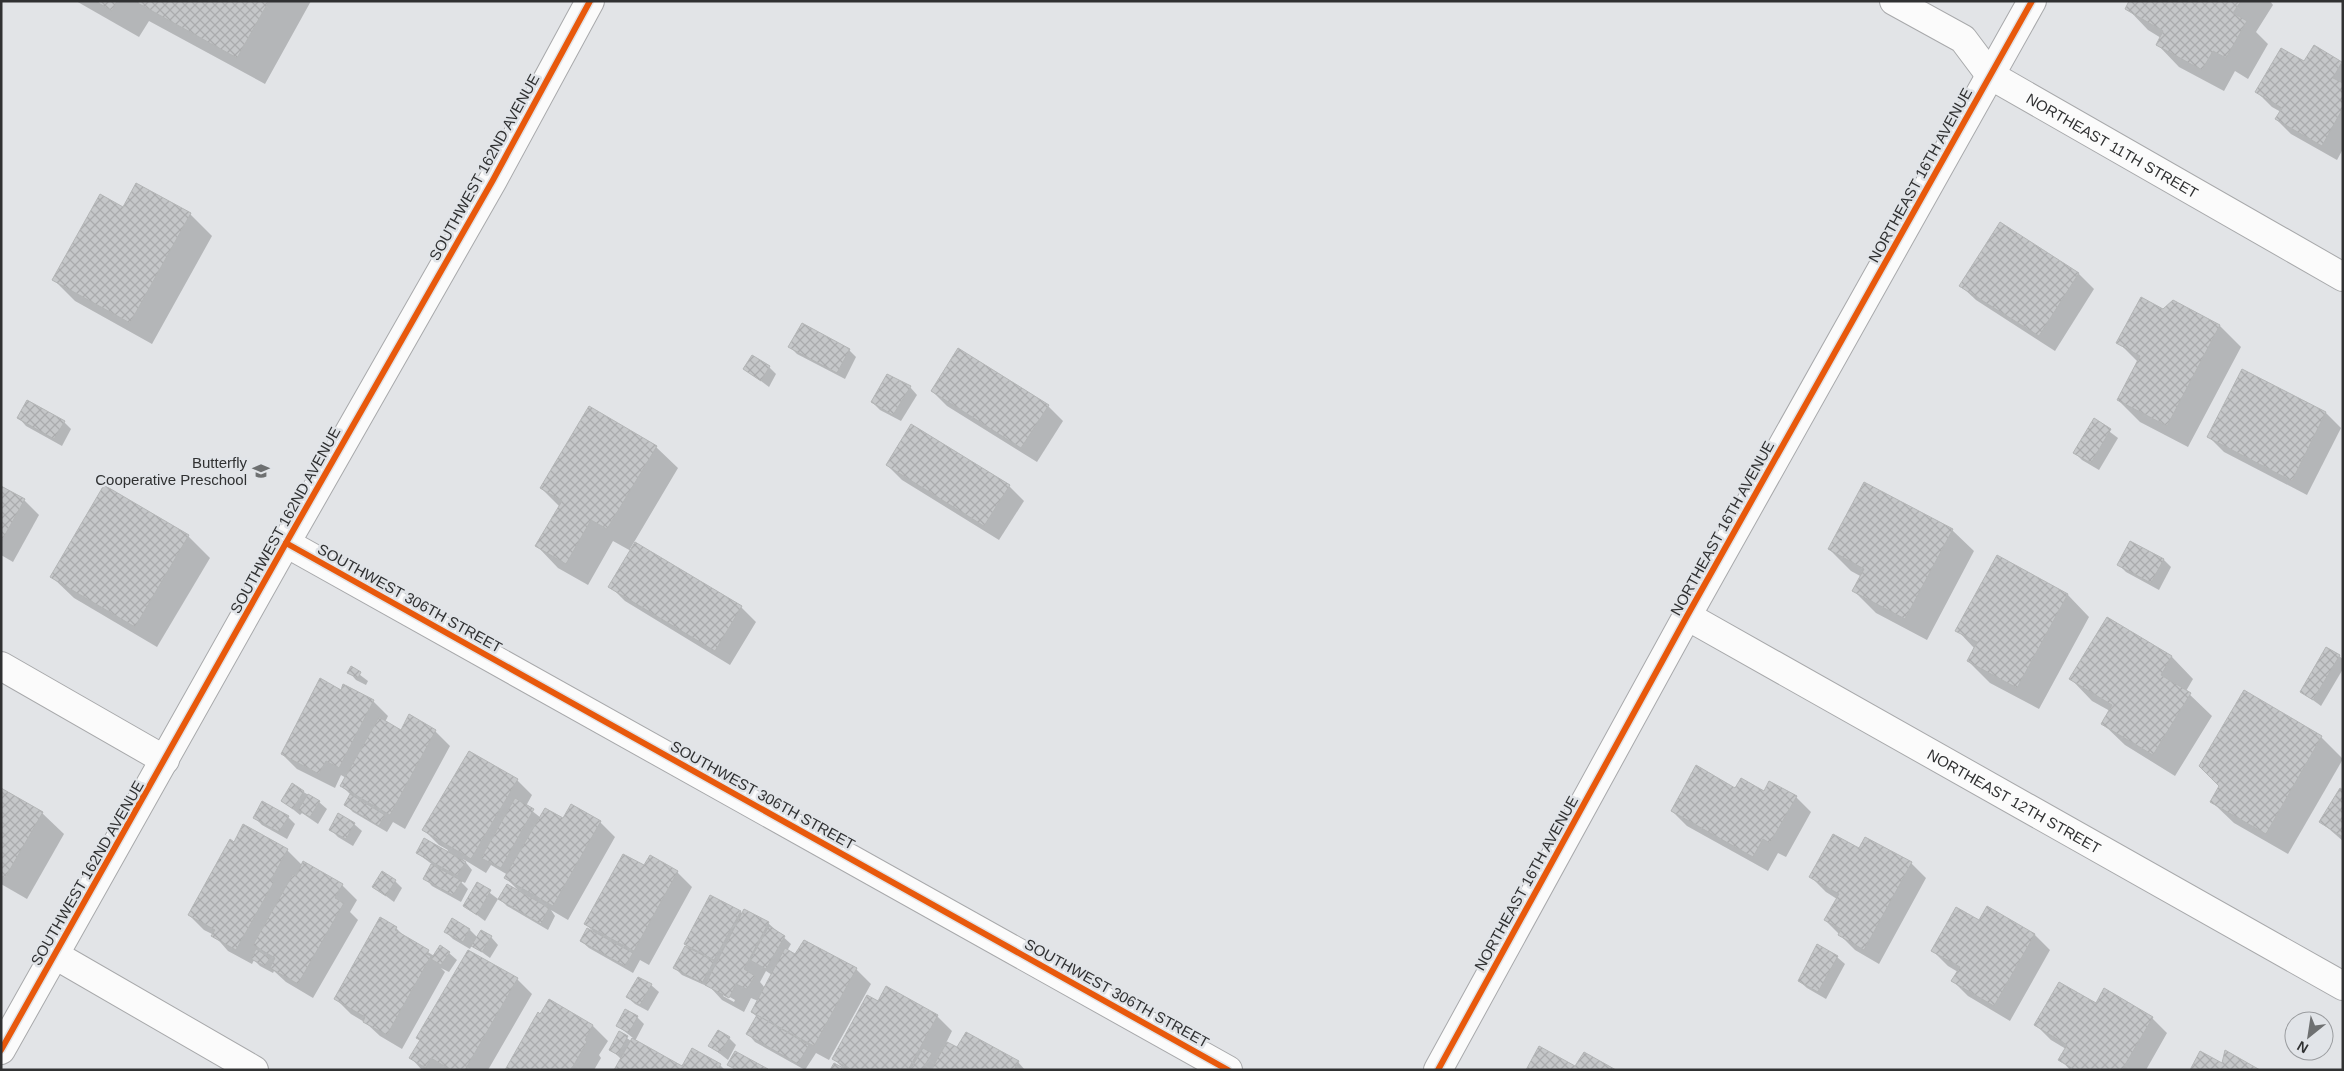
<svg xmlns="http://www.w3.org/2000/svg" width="2344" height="1071" font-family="Arial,sans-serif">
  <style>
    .shadow { fill: #0003; fill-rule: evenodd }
    .building { fill: url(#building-cross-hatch); stroke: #b3b5b6 }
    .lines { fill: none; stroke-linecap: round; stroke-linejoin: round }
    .minor-casing { stroke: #a8a9ab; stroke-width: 30 }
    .tertiary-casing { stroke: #a8a9ab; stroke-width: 30 }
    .minor { stroke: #fbfbfb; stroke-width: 28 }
    .tertiary { stroke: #fbfbfb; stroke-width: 28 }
    .cycleway-casing { stroke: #e1e4e8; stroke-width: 9 }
    .cycleway { stroke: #e8590c; stroke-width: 6 }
    .labels { text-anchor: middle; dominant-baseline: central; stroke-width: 5; stroke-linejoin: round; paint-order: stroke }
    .street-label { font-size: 15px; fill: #303132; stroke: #e1e4e8 }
    .poi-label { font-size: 15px; fill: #303132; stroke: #e1e4e8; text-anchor: end }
  </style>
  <defs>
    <pattern id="building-cross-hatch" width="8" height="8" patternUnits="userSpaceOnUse" patternTransform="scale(1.25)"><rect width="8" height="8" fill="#c5c7c9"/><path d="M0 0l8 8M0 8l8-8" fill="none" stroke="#aaabad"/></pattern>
  </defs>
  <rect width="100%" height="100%" fill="#e2e4e7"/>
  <g class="shadow">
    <path d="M76,1H311L265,84L149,21L139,37Z"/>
    <path d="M2131,1H2270L2273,5L2256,32L2268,44L2248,79L2235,71L2224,91L2179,67L2158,45L2161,38L2148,30L2127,8Z"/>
    <path d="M2304,63L2343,64V149L2337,160L2291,134L2276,119L2281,112L2272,107L2257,92Z"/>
    <path d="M137,185L190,214L212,236L152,344L75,301L54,280L124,209Z"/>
    <path d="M2000,224L2079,274L2094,289L2055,351L1976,300L1961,286Z"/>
    <path d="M2163,310L2220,326L2241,347L2188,447L2140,422L2118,400L2138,362L2118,342Z"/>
    <path d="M790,347L849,350L856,357L845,379L797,354Z"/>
    <path d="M769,367L776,374L769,387L745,369Z"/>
    <path d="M910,387L917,395L901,421L880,410L872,402Z"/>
    <path d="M932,391L1048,406L1063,421L1037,462L947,406Z"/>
    <path d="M2326,413L2341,428L2307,495L2224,452L2209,437Z"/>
    <path d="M19,418L64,422L71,429L62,446L26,426Z"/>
    <path d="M2094,420L2118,438L2099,470L2082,460L2075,453Z"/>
    <path d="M656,447L678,468L630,549L741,607L756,622L730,665L625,601L610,586L631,551L613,541L588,585L558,568L537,546L560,507L541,488Z"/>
    <path d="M887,465L1009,486L1024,501L999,540L902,480Z"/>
    <path d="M1,488L24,500L39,515L13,562L1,555Z"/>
    <path d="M1952,530L1974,551L1927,640L1876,613L1854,591L1862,577L1851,571L1829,549Z"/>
    <path d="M188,536L210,558L157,647L74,598L52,577Z"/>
    <path d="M2131,543L2164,560L2171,567L2159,590L2126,572L2119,565Z"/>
    <path d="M1997,557L2068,595L2089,617L2039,709L1990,683L1968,661L1975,649L1957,630Z"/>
    <path d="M2107,618L2172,657L2193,679L2186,691L2212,716L2175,776L2125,745L2103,724L2110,711L2092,701L2071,679Z"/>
    <path d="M2339,656L2343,659V669L2321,706L2302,692Z"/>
    <path d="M351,668L368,681L366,685L356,680L349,672Z"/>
    <path d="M341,691L373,701L388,716L385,722L401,731H435L450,746L405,829L393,822L387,832L353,812L346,805L351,795L342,786L346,778L341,775L335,788L297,769L282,754Z"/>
    <path d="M2321,737L2343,759L2288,854L2234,823L2212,802L2221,786Z"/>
    <path d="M517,780L532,795L526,806L541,818L600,822L615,837L568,920L551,910L555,916L548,930L507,906L500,899L519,891L506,878L508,875L491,865L486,873L463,859L472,870L465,883L459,880L468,889L461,902L432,886L425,878L433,865L417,853L447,852L448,850L439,845L424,830Z"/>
    <path d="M293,785L319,802L327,809L318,824L302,813L300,815L283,801Z"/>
    <path d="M1736,789L1796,797L1811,812L1786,857L1778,853L1768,871L1687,826L1672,811Z"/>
    <path d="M1,790L42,813L64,834L27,899L1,884Z"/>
    <path d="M2343,792V841L2321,822Z"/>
    <path d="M288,817L295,824L287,839L262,825L255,818Z"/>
    <path d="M354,824L362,831L353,846L338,837L330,829Z"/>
    <path d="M1866,839L1911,863L1926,878L1879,964L1855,950L1825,920L1837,899L1826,892L1811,877L1860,850Z"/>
    <path d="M234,843L287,850L302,865L342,885L357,900L350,912L358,920L313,998L286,982L274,971L273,973L260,966L254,960L252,964L228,951L214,935L204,930L189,915Z"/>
    <path d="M645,867L677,872L692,887L649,965L640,960L633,973L589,948L581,941L593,931L585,924Z"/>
    <path d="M395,881L402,888L394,902L374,887Z"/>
    <path d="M478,884L498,899L485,921L465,906Z"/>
    <path d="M1987,908L2035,935L2050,950L2010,1021L1968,996L1953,981L1958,972L1948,966L1933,951L1979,921Z"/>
    <path d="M740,912L768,923L791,944L787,951L796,956L856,969L871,984L829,1060L816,1053L805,1070L755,1042L748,1034L757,1017L752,1012L758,1001L751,998L744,1012L722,1000L711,988L682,975L675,968L692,951L685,944ZM766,971L772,975L765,988L760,982ZM723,993L735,1000L734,1002L723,996Z"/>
    <path d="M453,920L470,930L478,938L491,937L498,945L490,958L472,945L470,949L453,939L446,932Z"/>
    <path d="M396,928L405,937L434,956L449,953L457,960L449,972L441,968L445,972L402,1049L380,1036L366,1023L351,1014L336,999Z"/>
    <path d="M469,951L517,979L532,994L488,1070H422L411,1058L421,1041L418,1038Z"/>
    <path d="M1837,957L1845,964L1826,999L1807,988L1799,981Z"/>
    <path d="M651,985L659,992L648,1011L635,1004L627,997Z"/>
    <path d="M549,1001L593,1026L608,1041L599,1055L601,1058L594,1070H506Z"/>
    <path d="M878,1003L937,1016L952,1031L946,1043L958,1049L1018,1062L1025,1070H832L843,1068L834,1059Z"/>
    <path d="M2096,1005L2152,1018L2167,1033L2146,1070H2070L2060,1059L2066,1049L2051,1040L2036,1025Z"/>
    <path d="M637,1017L644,1024L635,1041L683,1068L720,1065L725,1070H615L621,1059L611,1049L620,1033L631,1041L633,1038L618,1026Z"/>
    <path d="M729,1038L736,1045L728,1060L710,1046Z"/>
  </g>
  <g class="building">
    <path d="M95,1H117L112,11Z"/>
    <path d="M134,1H269L237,58Z"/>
    <path d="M2129,1H2241L2233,13L2247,21L2226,58L2213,51L2202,70L2156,45L2163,31L2125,9Z"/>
    <path d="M2314,45L2342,62L2333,78L2343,83V108L2322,146L2275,119L2282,108L2255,92L2281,48L2304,61Z"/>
    <path d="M136,183L191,213L130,323L52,280L100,194L123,207Z"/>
    <path d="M2000,222L2079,273L2039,336L1959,286Z"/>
    <path d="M2141,297L2163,309L2173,300L2220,325L2167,426L2117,400L2140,356L2116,343Z"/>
    <path d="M802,323L850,349L837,373L788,347Z"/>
    <path d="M958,348L1049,405L1021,448L931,391Z"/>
    <path d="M752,355L770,366L761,381L743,369Z"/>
    <path d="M2242,369L2326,412L2292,481L2207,437Z"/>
    <path d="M887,374L911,386L893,415L871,402Z"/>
    <path d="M27,400L65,421L54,439L17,418Z"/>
    <path d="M589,406L657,446L607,529L591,520L566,564L535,546L562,501L540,488Z"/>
    <path d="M2094,418L2111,429L2091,463L2073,453Z"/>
    <path d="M911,424L1010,485L984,526L886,465Z"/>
    <path d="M1864,482L1953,529L1905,619L1852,591L1864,569L1828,549Z"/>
    <path d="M104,485L189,535L135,627L50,577Z"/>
    <path d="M1,486L25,499L1,542Z"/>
    <path d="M2130,541L2164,559L2151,583L2117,565Z"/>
    <path d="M635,542L742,606L715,651L608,587Z"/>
    <path d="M1997,555L2068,594L2017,688L1967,661L1977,642L1955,631Z"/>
    <path d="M2107,617L2172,656L2161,675L2191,693L2153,755L2101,724L2112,705L2069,679Z"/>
    <path d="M2326,647L2340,655L2313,700L2300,692Z"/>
    <path d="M351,666L361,672L358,678L347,673Z"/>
    <path d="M320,678L341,690L343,684L374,700L339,768L326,761L319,774L281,754Z"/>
    <path d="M2244,690L2322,736L2266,834L2210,802L2219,786L2199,766Z"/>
    <path d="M409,714L436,730L390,815L340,786L379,717L401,730Z"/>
    <path d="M469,751L518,779L471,859L422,830Z"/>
    <path d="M1696,765L1735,788L1741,778L1764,791L1769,781L1797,796L1770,843L1763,839L1753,857L1671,811Z"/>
    <path d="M292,783L304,791L293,809L281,801Z"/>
    <path d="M1,788L43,812L5,878L1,876Z"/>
    <path d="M2340,788L2343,790V837L2319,822Z"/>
    <path d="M308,794L320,801L310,817L298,810Z"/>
    <path d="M350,794L385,815L379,826L344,805Z"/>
    <path d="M515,798L534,809L501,868L481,858Z"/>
    <path d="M262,801L289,816L279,832L253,818Z"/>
    <path d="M571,804L601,821L553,906L504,878L545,808L563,818Z"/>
    <path d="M338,813L355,823L346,839L329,830Z"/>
    <path d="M243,824L288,849L271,880L274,882L236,950L211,936L215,930L188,915L230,839L234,842Z"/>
    <path d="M1833,834L1859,848L1865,837L1912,862L1864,950L1838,935L1841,929L1824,920L1839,894L1809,877Z"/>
    <path d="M424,838L466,862L457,876L416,853Z"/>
    <path d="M623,854L644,865L650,855L678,871L634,951L584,924Z"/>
    <path d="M303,861L343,884L335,898L344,903L298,984L270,968L275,958L253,945L293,874L296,876Z"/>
    <path d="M431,864L462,881L453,895L423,879Z"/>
    <path d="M382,871L396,880L386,896L372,887Z"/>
    <path d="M477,882L491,890L477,915L463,906Z"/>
    <path d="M507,884L549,908L541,924L498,899Z"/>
    <path d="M710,895L741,911L714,960L684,944Z"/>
    <path d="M1987,906L2035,934L1994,1006L1951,981L1960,967L1931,951L1956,907L1979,920Z"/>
    <path d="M744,909L769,922L744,969L755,976L747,989L736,984L729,998L705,985Z"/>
    <path d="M380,917L397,927L395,930L429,950L427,954L431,956L387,1035L363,1022L365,1017L334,999Z"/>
    <path d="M452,918L470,929L463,942L444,932Z"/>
    <path d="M769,926L785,936L766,969L750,960Z"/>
    <path d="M587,928L633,953L625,966L580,941Z"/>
    <path d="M481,930L492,936L482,952L471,946Z"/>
    <path d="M804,940L857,968L814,1046L751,1012L785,948L795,954Z"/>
    <path d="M1817,944L1838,956L1818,992L1798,981Z"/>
    <path d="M440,945L450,952L441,965L431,959Z"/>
    <path d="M685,946L714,961L702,983L673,968Z"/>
    <path d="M256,949L270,958L265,966L251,959Z"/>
    <path d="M468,950L518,978L465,1070H451L431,1058L426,1068L409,1058L420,1040L416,1038Z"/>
    <path d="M638,977L652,984L640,1005L626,997Z"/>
    <path d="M2059,982L2096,1003L2104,988L2153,1017L2122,1070H2075L2058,1060L2067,1045L2034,1025Z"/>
    <path d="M886,986L938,1015L908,1070H852L832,1059L867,995L878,1001Z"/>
    <path d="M549,999L593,1025L585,1040L587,1042L571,1070H505L538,1012L540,1014Z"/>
    <path d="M625,1009L638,1016L629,1033L616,1026Z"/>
    <path d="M757,1015L809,1045L798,1064L746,1034Z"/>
    <path d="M718,1030L730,1037L720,1053L708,1046Z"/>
    <path d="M619,1031L628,1036L618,1055L609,1050Z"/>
    <path d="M966,1032L1019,1061L1014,1070H931L947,1042L957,1047Z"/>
    <path d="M632,1038L682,1066L692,1048L721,1064L717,1070H614Z"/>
    <path d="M1539,1046L1575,1066L1584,1052L1616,1070H1526Z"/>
    <path d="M923,1048L932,1053L922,1070H910Z"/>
    <path d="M2225,1050L2260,1070H2190L2200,1051L2222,1063Z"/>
    <path d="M735,1051L768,1069L737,1070L727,1065Z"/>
    <path d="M834,1063L847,1070H830Z"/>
  </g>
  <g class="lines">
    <g class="minor-casing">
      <g id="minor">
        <path d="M286,543L1228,1070"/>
        <path id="s1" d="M1687,616L2343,986"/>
        <path d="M1,666L165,760"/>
        <path d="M55,955L254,1070"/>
        <path d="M1438,1070L1687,616L2032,1"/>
      </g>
    </g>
    <g class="tertiary-casing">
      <g id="tertiary">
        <path id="s2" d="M1894,1L1963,39L1990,75L2343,277"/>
        <path d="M1,1050L286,543L493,180L590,1"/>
      </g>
    </g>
    <use href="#minor" class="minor"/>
    <use href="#tertiary" class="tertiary"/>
    <g class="cycleway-casing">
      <g id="cycleway">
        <path d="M286,543L1228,1070"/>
        <path d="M1,1050L286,543L493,180L590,1"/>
        <path d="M1438,1070L1687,616L2032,1"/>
      </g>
    </g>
    <use href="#cycleway" class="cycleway"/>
  </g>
  <defs>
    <g id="school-bare" transform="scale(1.35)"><path d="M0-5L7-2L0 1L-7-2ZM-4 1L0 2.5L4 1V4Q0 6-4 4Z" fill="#6e7071" stroke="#e1e4e8" stroke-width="2.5" paint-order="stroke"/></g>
  </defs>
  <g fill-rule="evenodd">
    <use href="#school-bare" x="261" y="471"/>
  </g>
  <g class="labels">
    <g class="street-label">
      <text stroke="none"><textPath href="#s2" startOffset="265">NORTHEAST 11TH STREET</textPath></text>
      <text transform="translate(484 167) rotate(-61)">SOUTHWEST 162ND AVENUE</text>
      <text transform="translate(1920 175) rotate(-61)">NORTHEAST 16TH AVENUE</text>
      <text transform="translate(285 520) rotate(-61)">SOUTHWEST 162ND AVENUE</text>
      <text transform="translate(1722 528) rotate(-61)">NORTHEAST 16TH AVENUE</text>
      <text transform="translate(410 598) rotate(29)">SOUTHWEST 306TH STREET</text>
      <text transform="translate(763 795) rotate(29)">SOUTHWEST 306TH STREET</text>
      <text stroke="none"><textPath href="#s1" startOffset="376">NORTHEAST 12TH STREET</textPath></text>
      <text transform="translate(87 873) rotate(-60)">SOUTHWEST 162ND AVENUE</text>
      <text transform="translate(1526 883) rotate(-61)">NORTHEAST 16TH AVENUE</text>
      <text transform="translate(1117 993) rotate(29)">SOUTHWEST 306TH STREET</text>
    </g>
    <g class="poi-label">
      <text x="247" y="462">Butterfly<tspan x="247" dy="17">Cooperative Preschool</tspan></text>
    </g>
  </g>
  <rect width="2344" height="1071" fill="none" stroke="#303132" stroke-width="5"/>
  <g transform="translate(2309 1036) rotate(210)"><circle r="24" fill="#e1e4e8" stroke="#9a9c9f"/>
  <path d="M0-4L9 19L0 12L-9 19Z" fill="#6e7071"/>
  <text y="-8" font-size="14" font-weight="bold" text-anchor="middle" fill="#303132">N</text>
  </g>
</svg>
